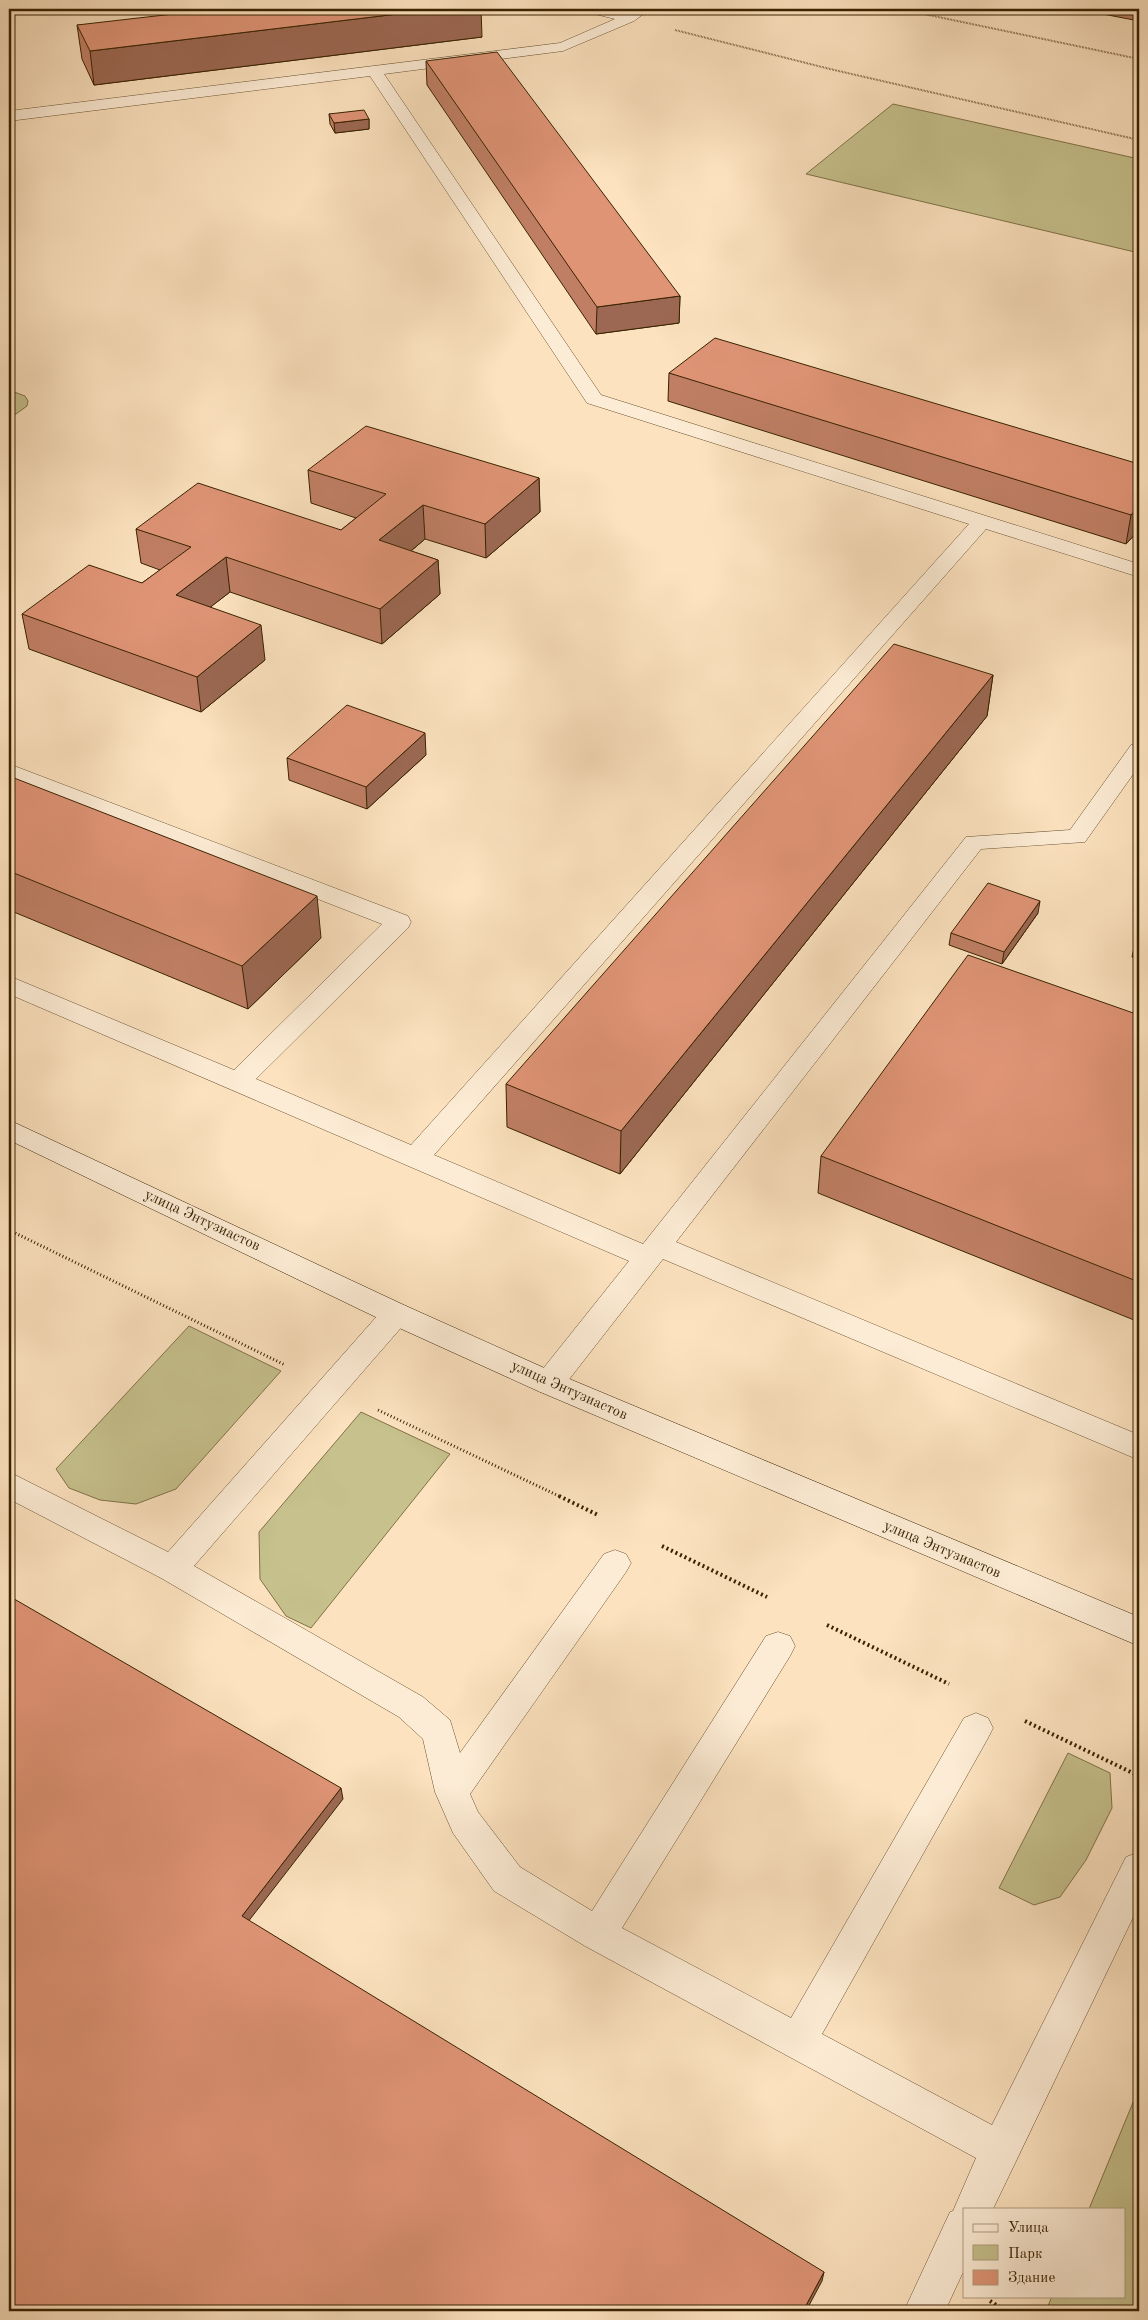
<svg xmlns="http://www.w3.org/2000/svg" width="1148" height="2320" font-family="'Old Standard TT',serif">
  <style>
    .green { fill: #c6c18d; stroke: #807246 }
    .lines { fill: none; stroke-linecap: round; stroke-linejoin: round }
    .service-casing { stroke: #6a5230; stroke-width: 1 }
    .secondary-casing { stroke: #392200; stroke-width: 1 }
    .path-far2 { stroke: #392200; stroke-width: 2; stroke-dasharray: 0.5 1; stroke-linecap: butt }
    .path-far1 { stroke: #392200; stroke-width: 3; stroke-dasharray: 1 2.5; stroke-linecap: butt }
    .path { stroke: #392200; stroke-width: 4; stroke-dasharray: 2 3; stroke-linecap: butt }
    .service { fill: #fdecd5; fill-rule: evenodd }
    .secondary { fill: #fdecd5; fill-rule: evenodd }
    .wall { fill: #c07f65; stroke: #392200 }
    .shaded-wall { fill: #9c6853; stroke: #392200 }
    .building { fill: #df9476; stroke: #392200 }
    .labels { text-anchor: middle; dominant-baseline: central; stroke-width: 4; stroke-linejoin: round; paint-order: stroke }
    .street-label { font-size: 15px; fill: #392200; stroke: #fdecd5 }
  </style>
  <rect width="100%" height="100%" fill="#fce2bf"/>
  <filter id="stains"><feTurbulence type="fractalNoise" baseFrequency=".004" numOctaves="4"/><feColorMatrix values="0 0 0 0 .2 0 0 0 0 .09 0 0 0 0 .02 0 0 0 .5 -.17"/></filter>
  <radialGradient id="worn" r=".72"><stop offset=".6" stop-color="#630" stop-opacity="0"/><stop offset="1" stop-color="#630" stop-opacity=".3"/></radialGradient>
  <g class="green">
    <path d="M893,104L1139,159V253L806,174Z"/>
    <path d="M9,390L25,396L28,401L27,406L9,419Z"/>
    <path d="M189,1326L281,1371L176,1489L136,1504L100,1500L69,1488L56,1469Z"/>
    <path d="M361,1412L450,1454L311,1628L286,1616L260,1579L259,1532Z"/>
    <path d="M1068,1753L1110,1773L1112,1808L1086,1860L1060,1897L1034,1905L999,1888Z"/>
    <path d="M1139,2088V2311H1046L1052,2296H1124V2209H1089Z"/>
  </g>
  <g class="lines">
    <g class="service-casing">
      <g id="service">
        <path d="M182,9H207L205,12L187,16L180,12Z"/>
        <path d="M585,9H609L627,13L634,9H650L634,21L563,51L384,74L601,395L1139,564V577L986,529L434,1155L643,1244L966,837L1070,830L1131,745L1139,743V766L1085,842L981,849L676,1242L1139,1435V1460L663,1259L560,1391L549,1395L538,1391L534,1383L538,1375L629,1261L9,994V976L234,1070L382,924L9,779V764L408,916L411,922L408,928L256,1079L411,1145L969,524L587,403L370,76L9,121V111L560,43L615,19L587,12Z"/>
        <path d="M396,1303L406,1306L411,1314L406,1322L194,1566L423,1697L450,1720L460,1753L604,1554L615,1550L626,1554L631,1563L626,1572L470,1794L478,1812L520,1867L592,1911L766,1636L778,1632L790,1636L795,1646L790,1656L622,1928L791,2018L964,1718L976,1713L988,1718L993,1728L988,1738L822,2034L992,2125L1126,1857L1139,1852V1905L993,2209H964V2270L945,2311H904L950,2212L953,2211L976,2158L585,1946L494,1891L453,1833L435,1792L423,1739L399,1717L161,1578L9,1499V1472L168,1552L386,1306Z"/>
      </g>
    </g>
    <g class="secondary-casing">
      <path id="secondary" d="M9,1120L406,1306L560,1375L1139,1617V1646L538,1391L386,1322L9,1140Z"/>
    </g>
    <g class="path-far2">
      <path d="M900,9L1139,59"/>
      <path d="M675,30L830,69L1139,140"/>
    </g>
    <g class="path-far1">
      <path d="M9,1230L285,1365"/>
      <path d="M378,1410L561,1497"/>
    </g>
    <g class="path">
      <path d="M559,1496L598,1515"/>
      <path d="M662,1546L767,1597"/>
      <path d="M827,1625L949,1684"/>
      <path d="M1025,1721L1139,1776"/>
      <path d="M990,2301L1006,2311"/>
    </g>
    <use href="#service" class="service"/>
    <use href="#secondary" class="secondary"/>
  </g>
  <g class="wall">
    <path d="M1077,9H1139V21Z"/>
    <path d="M77,25L482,37L94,85L82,59Z"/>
    <path d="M426,61L680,296L679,323L596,334L427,85Z"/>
    <path d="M329,114L369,119V129L335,133L330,124Z"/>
    <path d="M669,373L1139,464V530L1126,544L668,401Z"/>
    <path d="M308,470L539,478L540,512L486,558L425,539L411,551L438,560L440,594L382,644L230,592L210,607L265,660L201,712L29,649L22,614L142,583L160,570L141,563L136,529L341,530L356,518L311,503Z"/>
    <path d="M993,675L987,716L620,1174L507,1127L506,1084Z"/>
    <path d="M426,755L367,809L289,780L287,758Z"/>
    <path d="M9,776L321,938L248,1009L9,910Z"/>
    <path d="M1038,913L1002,964L949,945L951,933Z"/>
    <path d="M1139,931V959L1132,957L1137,934Z"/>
    <path d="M1139,1015V1322L818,1193L821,1156Z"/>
  </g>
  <g class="shaded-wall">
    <path d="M439,9H481L482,37L94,85L90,51Z"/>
    <path d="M369,119V129L335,133L334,123Z"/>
    <path d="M680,296L679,323L596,334L597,307Z"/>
    <path d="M539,478L540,512L486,558L485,524Z"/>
    <path d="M423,505L425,539L382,575L379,540Z"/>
    <path d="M1139,506V530L1126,544L1131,515Z"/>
    <path d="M226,557L230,592L181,630L176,595Z"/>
    <path d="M438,560L440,594L382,644L380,609Z"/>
    <path d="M261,625L265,660L201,712L197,677Z"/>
    <path d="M993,675L987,716L620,1174L621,1131Z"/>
    <path d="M425,733L426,755L367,809L366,787Z"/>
    <path d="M317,896L321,938L248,1009L242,966Z"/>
    <path d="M1040,901L1038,913L1002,964L1004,952Z"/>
    <path d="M341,1788L343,1799L244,1927L242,1916Z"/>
    <path d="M824,2272L822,2281L806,2311H803Z"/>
  </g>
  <g class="building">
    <path d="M217,9H439L90,51L77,25Z"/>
    <path d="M497,52L680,296L597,307L426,61Z"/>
    <path d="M364,110L369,119L334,123L329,114Z"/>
    <path d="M715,338L1139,464V506L1131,515L669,373Z"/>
    <path d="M366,426L539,478L485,524L423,505L379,540L438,560L380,609L226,557L176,595L261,625L197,677L22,614L89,565L142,583L191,547L136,529L198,483L341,530L386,494L308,470Z"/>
    <path d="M894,644L993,675L621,1131L506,1084Z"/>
    <path d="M347,705L425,733L366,787L287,758Z"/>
    <path d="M9,776L317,896L242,966L9,871Z"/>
    <path d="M988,883L1040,901L1004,952L951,933Z"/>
    <path d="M968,955L1139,1015V1282L821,1156Z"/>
    <path d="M9,1596L341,1788L242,1916L824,2272L803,2311H9Z"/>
  </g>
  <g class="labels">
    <g class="street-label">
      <text transform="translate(202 1221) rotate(25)">улица Энтузиастов</text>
      <text transform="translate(569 1391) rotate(24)">улица Энтузиастов</text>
      <text transform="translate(942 1550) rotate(23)">улица Энтузиастов</text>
    </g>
  </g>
  <rect width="1148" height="2320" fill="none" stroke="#fce2bf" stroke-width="30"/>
  <rect x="10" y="10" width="1128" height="2300" fill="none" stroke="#392200" stroke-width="2.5"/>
  <rect x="15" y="15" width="1118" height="2290" fill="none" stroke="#392200"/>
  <rect x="963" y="2208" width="162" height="90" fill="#fdecd5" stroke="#af9b80"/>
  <rect x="973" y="2224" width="25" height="8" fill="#fdecd5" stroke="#af9b80"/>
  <text x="1008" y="2232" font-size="15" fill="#392200">Улица</text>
  <rect x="973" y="2245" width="25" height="15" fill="#c6c18d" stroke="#af9b80"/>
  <text x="1008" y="2258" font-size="15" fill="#392200">Парк</text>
  <rect x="973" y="2270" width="25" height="15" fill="#df9476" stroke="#af9b80"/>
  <text x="1008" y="2282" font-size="15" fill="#392200">Здание</text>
  <rect width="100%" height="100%" filter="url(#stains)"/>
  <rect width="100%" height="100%" fill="url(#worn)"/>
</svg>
